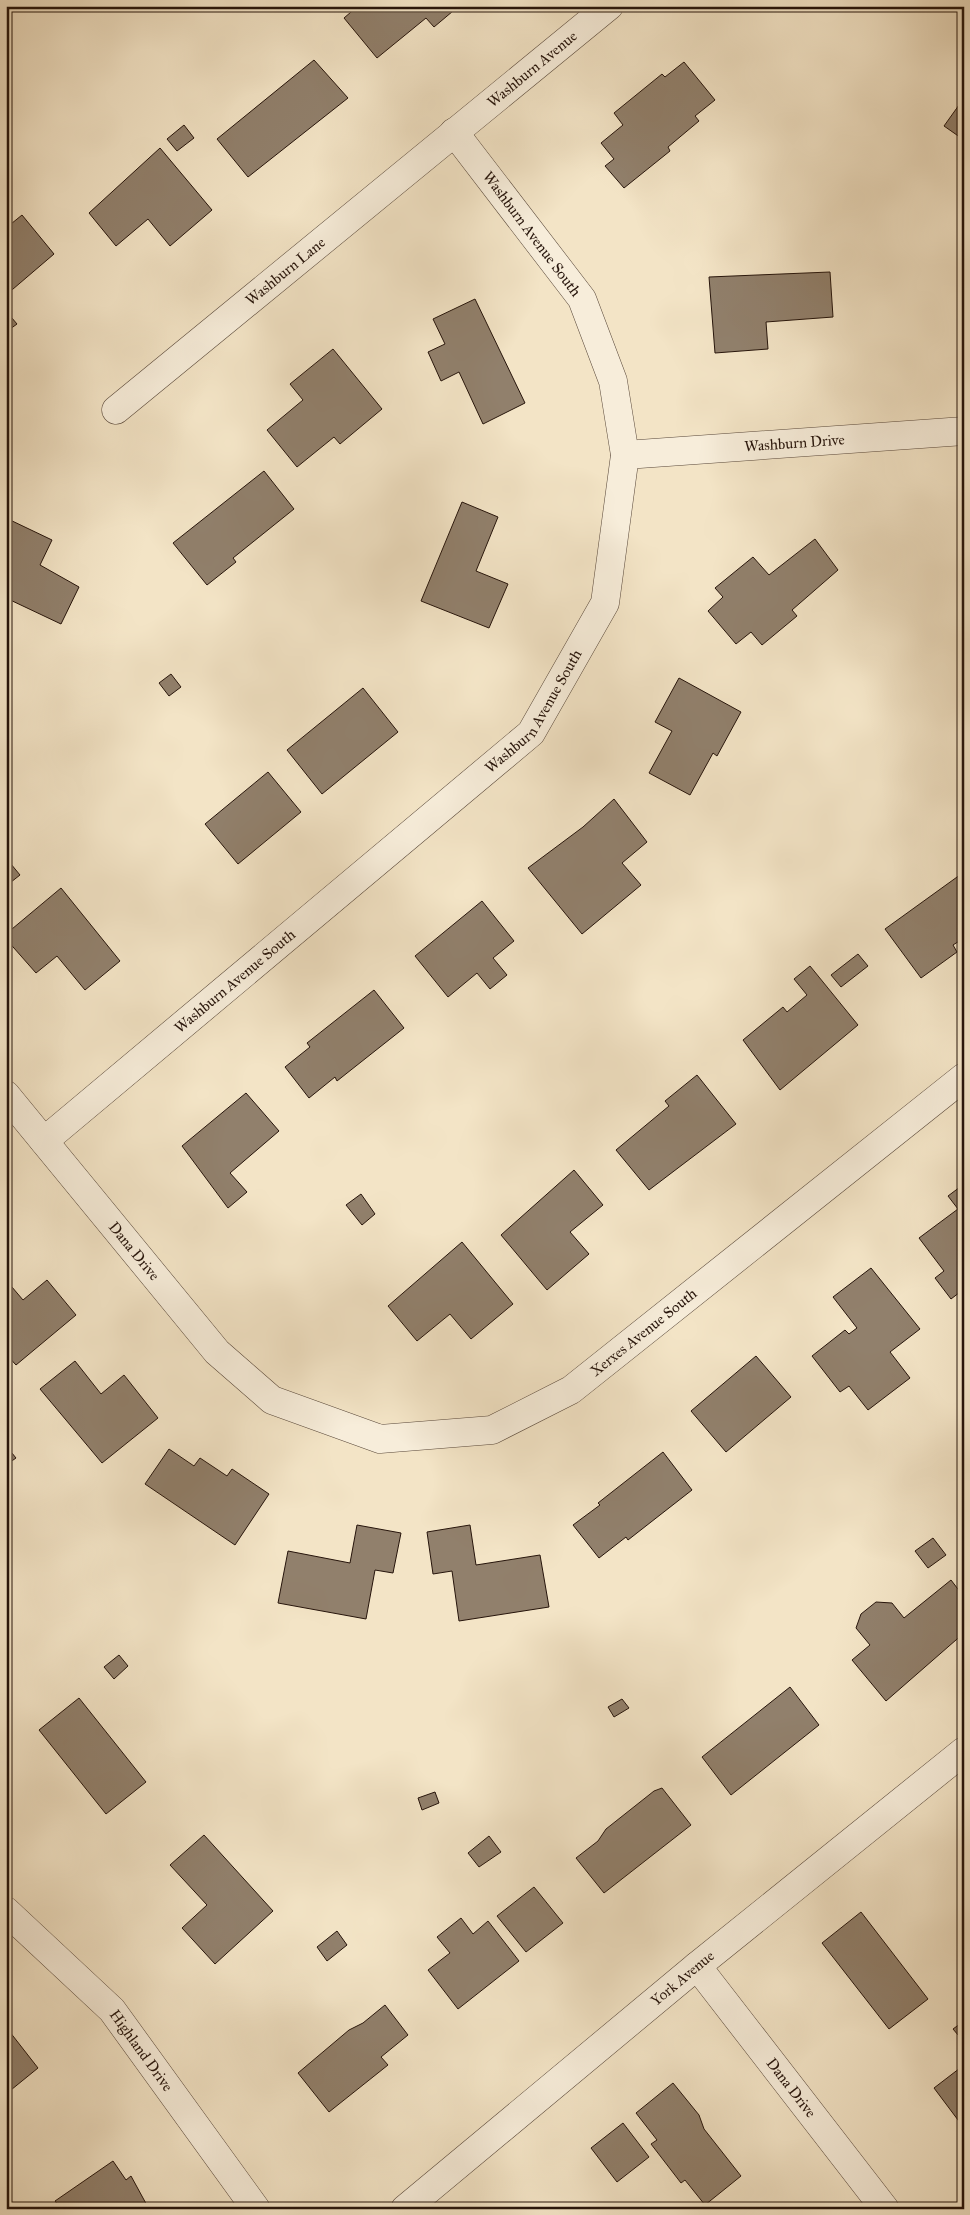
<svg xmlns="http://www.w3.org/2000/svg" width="970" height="2215" font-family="'IM FELL Great Primer',serif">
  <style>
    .building { fill: #91806c; stroke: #26140b }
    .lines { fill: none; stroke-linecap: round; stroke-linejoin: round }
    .minor-casing { stroke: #59483a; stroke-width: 29 }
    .minor { stroke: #f7edda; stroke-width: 28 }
    .labels { text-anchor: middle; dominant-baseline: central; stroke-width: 5; stroke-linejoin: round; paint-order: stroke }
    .street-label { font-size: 15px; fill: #26140b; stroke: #f7edda }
  </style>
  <rect width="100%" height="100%" fill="#f3e4c6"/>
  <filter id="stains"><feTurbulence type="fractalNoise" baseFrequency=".004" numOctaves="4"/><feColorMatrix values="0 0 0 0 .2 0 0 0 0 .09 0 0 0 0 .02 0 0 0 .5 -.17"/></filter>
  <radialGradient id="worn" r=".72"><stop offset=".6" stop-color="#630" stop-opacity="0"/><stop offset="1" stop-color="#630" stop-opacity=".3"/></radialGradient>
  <g class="building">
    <path d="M358,6H459L434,27L426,18L377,58L344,18Z"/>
    <path d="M314,60L348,98L248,177L217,139Z"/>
    <path d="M684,62L715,100L695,116L699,121L668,147L670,151L624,188L605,166L614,159L601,143L623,125L614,113L662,74L665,77Z"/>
    <path d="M959,105L964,109V140L944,126Z"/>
    <path d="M184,125L194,138L177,151L167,139Z"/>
    <path d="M160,148L212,210L170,246L148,219L116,246L89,213Z"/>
    <path d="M22,215L54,254L6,295V228Z"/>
    <path d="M830,272L833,317L766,322L768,349L715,353L709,277Z"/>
    <path d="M475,299L525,403L483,424L459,372L441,381L428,352L445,344L433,319Z"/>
    <path d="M6,311L17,324L6,332Z"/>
    <path d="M333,349L382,409L340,444L334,437L297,467L267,430L303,400L290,384Z"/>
    <path d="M264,471L294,509L233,558L236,562L207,585L173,543Z"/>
    <path d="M462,502L498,517L476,571L508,584L489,628L421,601Z"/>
    <path d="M8,519L52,540L40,565L79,587L61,624L6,598V523Z"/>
    <path d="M815,539L838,570L792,610L797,616L762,645L751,632L736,644L708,611L723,597L715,588L753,557L769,575Z"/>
    <path d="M171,674L181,687L169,696L159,683Z"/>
    <path d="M679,678L741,712L717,756L713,753L690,795L649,773L672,731L655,722Z"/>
    <path d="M363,688L398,732L322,794L287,750Z"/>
    <path d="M268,772L301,812L238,864L205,824Z"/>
    <path d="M614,799L647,842L622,863L641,885L582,934L528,868L583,827Z"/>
    <path d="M6,858L20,875L6,886Z"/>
    <path d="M964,872V938L953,945L957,952L921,978L885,929Z"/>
    <path d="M61,888L120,961L85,990L57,956L36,973L6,939V934Z"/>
    <path d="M482,901L514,941L493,958L507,975L490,989L477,973L448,997L415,956Z"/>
    <path d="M858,954L868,966L841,987L831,975Z"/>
    <path d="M810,966L858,1025L780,1090L743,1040L783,1007L787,1012L807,995L794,979Z"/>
    <path d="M374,990L404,1028L337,1081L335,1077L309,1098L285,1067L310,1047L307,1043Z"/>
    <path d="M697,1075L736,1124L649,1190L616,1150L669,1106L665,1101Z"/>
    <path d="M246,1093L279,1131L230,1173L247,1192L228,1208L182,1146Z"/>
    <path d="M574,1170L603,1205L570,1232L589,1254L547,1290L501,1235Z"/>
    <path d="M964,1184V1289L951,1299L935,1278L944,1271L919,1238L958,1209L948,1196Z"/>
    <path d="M361,1194L375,1214L362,1225L346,1205Z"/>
    <path d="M462,1242L513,1304L471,1339L450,1314L417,1341L388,1306Z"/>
    <path d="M871,1268L920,1329L890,1352L910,1378L868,1410L849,1386L840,1392L812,1356L845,1330L849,1334L857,1328L833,1297Z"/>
    <path d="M6,1280L23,1300L47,1280L76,1315L16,1365L6,1354Z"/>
    <path d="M756,1356L791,1397L726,1452L691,1411Z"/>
    <path d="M75,1361L101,1394L124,1375L158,1418L102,1463L40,1389Z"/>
    <path d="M7,1447L16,1458L6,1465V1448Z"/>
    <path d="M169,1449L194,1466L200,1458L227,1476L232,1469L269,1494L235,1545L145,1484Z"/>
    <path d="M663,1452L692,1490L628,1540L626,1537L599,1558L573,1525L600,1505L598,1503Z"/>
    <path d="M357,1525L401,1533L393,1573L375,1570L366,1619L278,1603L288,1551L350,1563Z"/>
    <path d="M470,1525L476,1565L540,1555L549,1607L459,1621L452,1571L433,1574L427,1532Z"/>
    <path d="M933,1538L946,1555L928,1568L915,1551Z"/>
    <path d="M951,1580L964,1597V1633L886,1701L852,1660L870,1645L856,1628L861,1614L876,1602L892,1603L904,1618Z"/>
    <path d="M119,1655L128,1666L114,1679L104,1667Z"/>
    <path d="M790,1687L819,1725L731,1795L702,1757Z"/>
    <path d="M79,1698L146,1782L106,1814L39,1730Z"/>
    <path d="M622,1699L629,1708L614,1717L608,1707Z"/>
    <path d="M662,1788L691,1825L604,1893L576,1858L598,1841L606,1829L654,1791Z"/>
    <path d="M435,1792L439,1803L422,1810L418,1798Z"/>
    <path d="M204,1835L273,1911L215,1964L182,1928L207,1905L170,1865Z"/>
    <path d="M489,1836L501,1852L479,1867L468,1853Z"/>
    <path d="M534,1887L563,1923L526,1952L497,1916Z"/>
    <path d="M861,1912L928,1999L889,2029L822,1943Z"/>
    <path d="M461,1918L473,1934L488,1921L519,1961L458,2009L428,1970L450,1953L437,1937Z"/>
    <path d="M337,1931L347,1945L327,1961L317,1947Z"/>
    <path d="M385,2005L408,2035L381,2057L388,2065L329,2112L298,2073L349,2030L363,2023Z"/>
    <path d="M964,2021V2042L953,2029Z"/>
    <path d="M6,2027L38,2068L6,2094Z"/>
    <path d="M964,2065V2128L934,2088Z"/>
    <path d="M673,2083L699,2115L704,2129L741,2176L705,2205L685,2180L681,2183L651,2144L657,2140L636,2113Z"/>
    <path d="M623,2123L649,2157L617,2182L591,2148Z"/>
    <path d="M113,2161L126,2180L131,2176L149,2209H61L55,2201Z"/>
  </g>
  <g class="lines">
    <g class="minor-casing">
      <g id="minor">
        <path id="s1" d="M116,410L609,6"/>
        <path id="s2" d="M625,455L964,431"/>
        <path id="s3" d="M6,1095L217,1352L272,1400L380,1439L492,1430L571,1390L964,1077"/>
        <path id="s4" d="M44,1141L531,733L605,603L625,455L613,381L582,299L454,132"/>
        <path id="s5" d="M6,1911L112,2010L256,2209"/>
        <path id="s6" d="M697,1966L885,2209"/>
        <path id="s7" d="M405,2209L697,1966L964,1751"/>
      </g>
    </g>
    <use href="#minor" class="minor"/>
  </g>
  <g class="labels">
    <g class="street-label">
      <text stroke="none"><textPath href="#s1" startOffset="538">Washburn Avenue</textPath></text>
      <text transform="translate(532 234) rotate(53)">Washburn Avenue South</text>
      <text stroke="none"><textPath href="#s1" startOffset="219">Washburn Lane</textPath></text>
      <text stroke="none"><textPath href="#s2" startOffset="170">Washburn Drive</textPath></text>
      <text stroke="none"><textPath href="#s4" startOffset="654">Washburn Avenue South</textPath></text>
      <text stroke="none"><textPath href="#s4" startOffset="249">Washburn Avenue South</textPath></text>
      <text stroke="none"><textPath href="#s3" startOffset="202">Dana Drive</textPath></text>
      <text stroke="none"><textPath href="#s3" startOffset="814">Xerxes Avenue South</textPath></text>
      <text stroke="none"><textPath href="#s7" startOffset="361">York Avenue</textPath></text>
      <text stroke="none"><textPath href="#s5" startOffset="195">Highland Drive</textPath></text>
      <text stroke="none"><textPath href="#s6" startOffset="154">Dana Drive</textPath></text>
    </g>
  </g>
  <rect width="970" height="2215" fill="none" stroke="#f3e4c6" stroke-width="25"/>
  <rect x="8" y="8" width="955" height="2200" fill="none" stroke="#26140b" stroke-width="2.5"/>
  <rect x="12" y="12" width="945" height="2190" fill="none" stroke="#26140b"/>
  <rect width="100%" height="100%" filter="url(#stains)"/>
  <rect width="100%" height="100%" fill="url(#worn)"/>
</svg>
